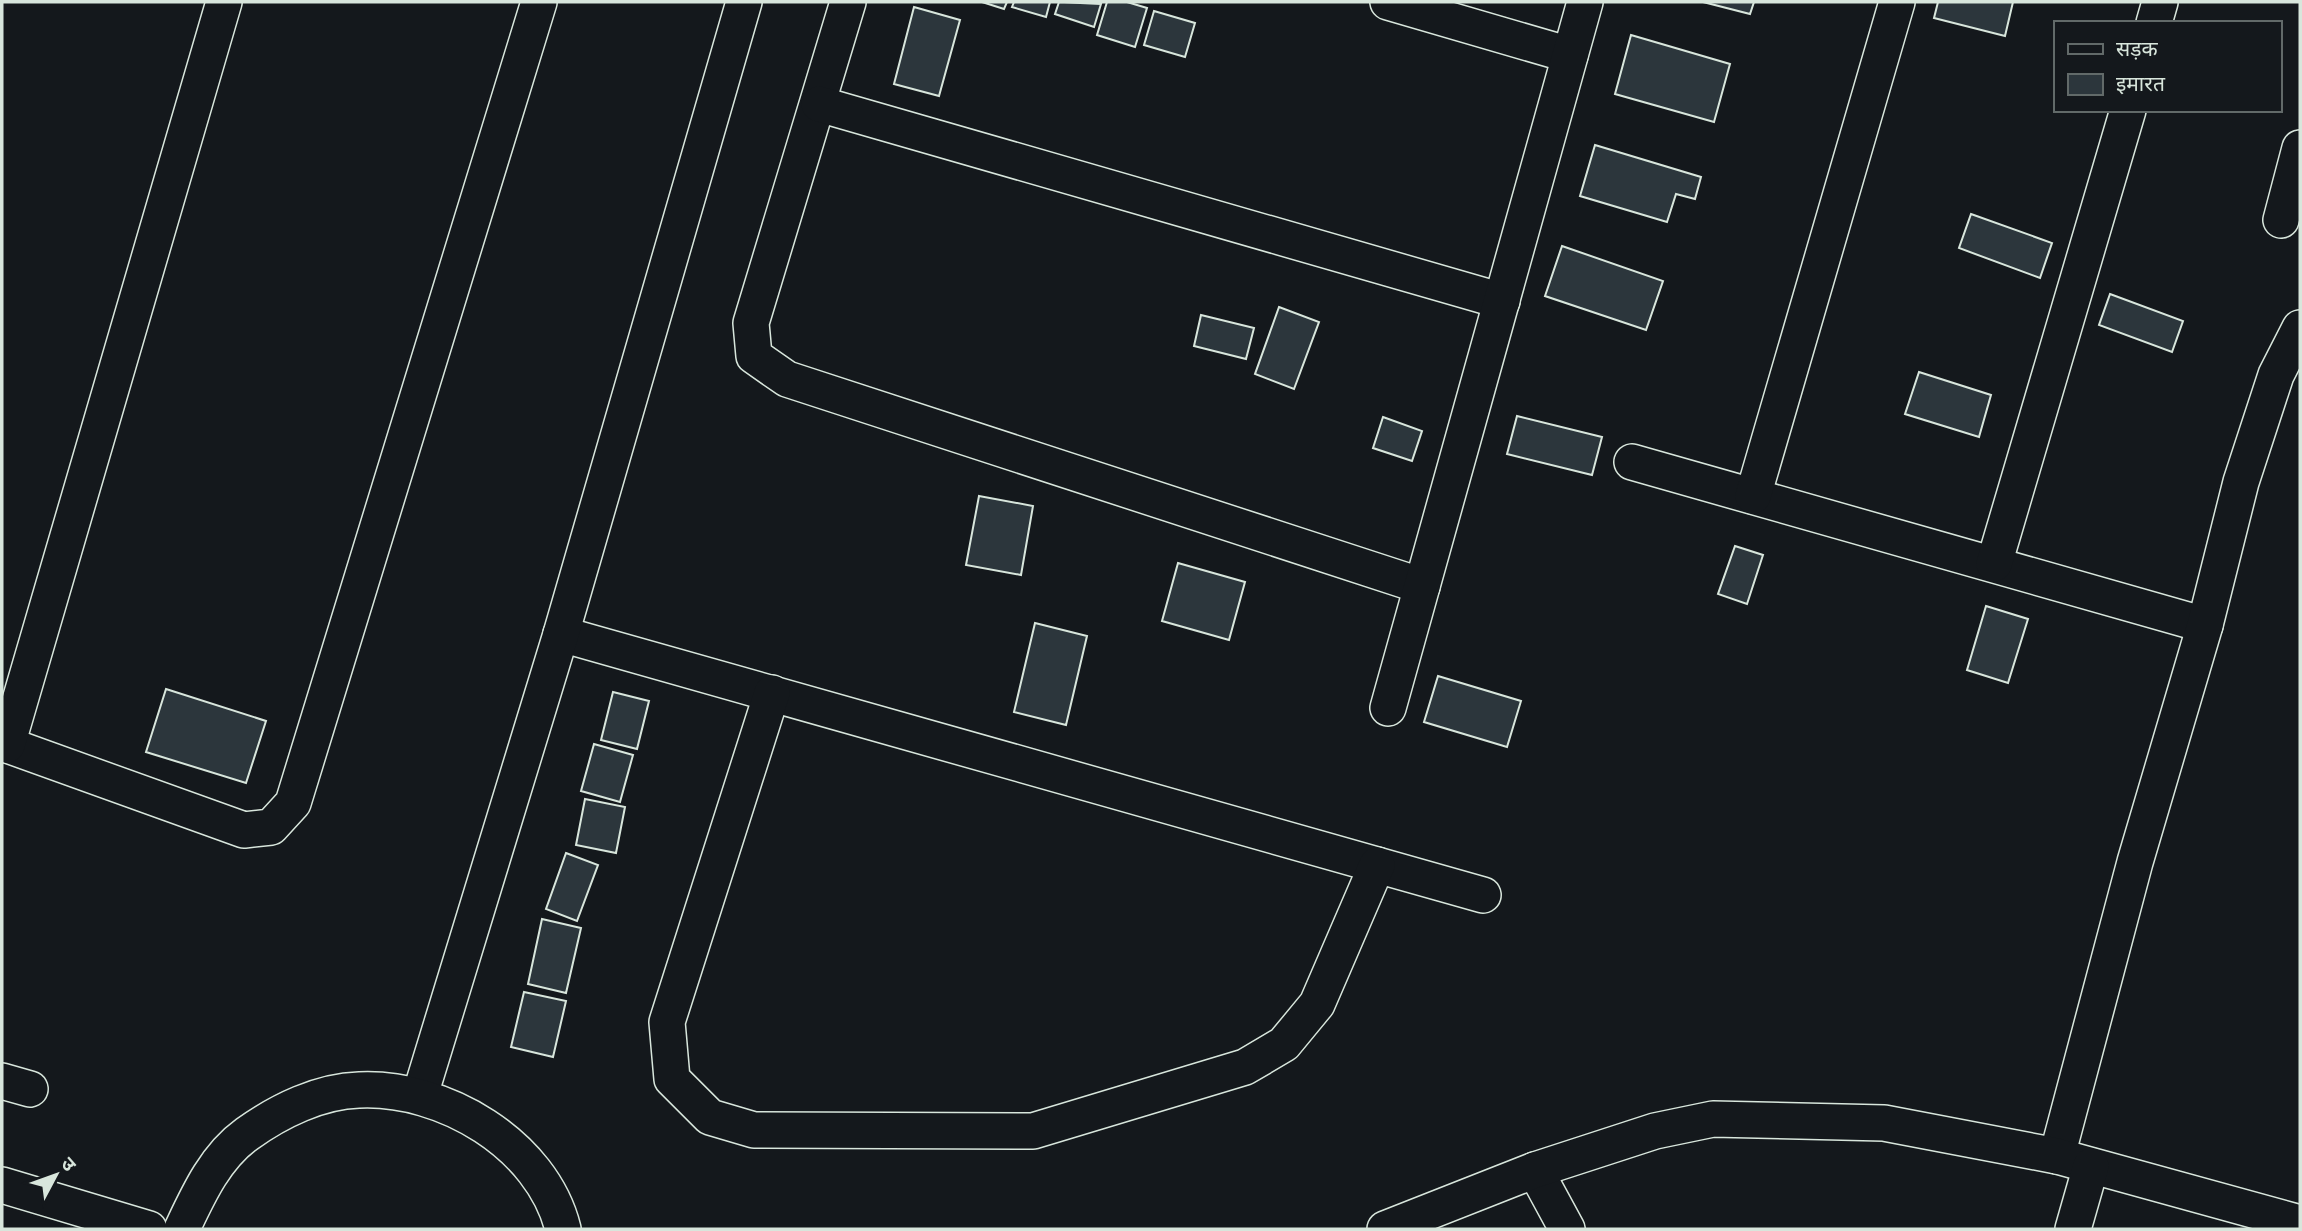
<svg xmlns="http://www.w3.org/2000/svg" width="2302" height="1231" font-family="'Fira Sans','Noto Sans Devanagari',sans-serif">
  <style>
    .building { fill: #2c363c; stroke: #d8e6dc; stroke-width: 2 }
    .lines { fill: none; stroke-linecap: round; stroke-linejoin: round }
    .minor-casing { stroke: #d8e6dc; stroke-width: 38 }
    .minor { stroke: #14181c; stroke-width: 35 }
  </style>
  <rect width="100%" height="100%" fill="#14181c"/>
  <g class="building">
    <path d="M982,2H1007L1004,9Z"/>
    <path d="M1014,2H1050L1046,17L1012,7Z"/>
    <path d="M1059,2L1101,4L1094,27L1055,14Z"/>
    <path d="M1107,2H1127L1147,8L1135,47L1097,35Z"/>
    <path d="M1703,2H1754L1750,14Z"/>
    <path d="M1938,2H2013L2005,36L1934,18Z"/>
    <path d="M914,7L960,20L939,96L894,84Z"/>
    <path d="M1154,11L1195,23L1185,57L1144,45Z"/>
    <path d="M1631,35L1730,64L1714,122L1615,94Z"/>
    <path d="M1595,145L1701,177L1695,199L1676,194L1667,222L1580,196Z"/>
    <path d="M1971,214L2052,243L2040,278L1959,248Z"/>
    <path d="M1562,246L1663,281L1646,330L1545,296Z"/>
    <path d="M2110,294L2183,321L2172,352L2099,325Z"/>
    <path d="M1279,307L1319,322L1294,389L1255,374Z"/>
    <path d="M1201,315L1254,328L1246,359L1194,346Z"/>
    <path d="M1919,372L1991,395L1979,437L1905,414Z"/>
    <path d="M1517,416L1602,437L1592,475L1507,454Z"/>
    <path d="M1383,417L1422,431L1412,461L1373,448Z"/>
    <path d="M979,496L1033,506L1021,575L966,565Z"/>
    <path d="M1735,546L1763,555L1747,604L1718,594Z"/>
    <path d="M1178,563L1245,582L1229,640L1162,621Z"/>
    <path d="M1986,606L2028,619L2008,683L1967,670Z"/>
    <path d="M1035,623L1087,636L1066,725L1014,712Z"/>
    <path d="M1438,676L1521,701L1507,747L1424,722Z"/>
    <path d="M166,689L266,721L246,783L146,752Z"/>
    <path d="M613,692L649,701L637,749L601,740Z"/>
    <path d="M594,744L633,755L620,802L581,791Z"/>
    <path d="M585,799L625,807L616,853L576,845Z"/>
    <path d="M566,853L598,865L577,921L546,909Z"/>
    <path d="M542,919L581,928L566,993L528,984Z"/>
    <path d="M524,992L566,1001L553,1057L511,1047Z"/>
  </g>
  <g class="lines">
    <g class="minor-casing">
      <g id="minor">
        <path d="M848,2L751,323L754,356L787,379L1422,586"/>
        <path d="M1388,2L1570,55"/>
        <path d="M2154,23L2160,2"/>
        <path d="M819,104L1502,301"/>
        <path d="M2281,220L2300,148"/>
        <path d="M1632,462L2205,625"/>
        <path d="M1753,496L1897,2"/>
        <path d="M1994,564L2128,110"/>
        <path d="M561,634L1483,895"/>
        <path d="M772,693L667,1022L672,1079L710,1117L754,1130L1033,1131L1245,1067L1284,1044L1317,1004L1377,865"/>
        <path d="M1388,708L1585,2"/>
        <path d="M2,743L244,830L271,827L293,803L539,2"/>
        <path d="M7,745L224,2"/>
        <path d="M2,1081L30,1089"/>
        <path d="M420,1095L561,634L744,2"/>
        <path d="M2057,1156L2135,862L2205,625L2241,482L2276,375L2300,328"/>
        <path d="M1535,1170L1567,1229"/>
        <path d="M2,1185L149,1229"/>
        <path d="M182,1229C198,1195 215,1157 247,1134C279,1111 320,1091 359,1090C443,1086 542,1144 563,1229"/>
        <path d="M1385,1229L1535,1170L1655,1131L1713,1119L1884,1123L2057,1156L2300,1223"/>
        <path d="M2073,1229L2091,1166"/>
      </g>
    </g>
    <use href="#minor" class="minor"/>
  </g>
  <rect width="2302" height="1231" fill="none" stroke="#d8e6dc" stroke-width="7"/>
  <rect x="2054" y="21" width="228" height="91" fill="#14181c" stroke="#626a69" stroke-width="2"/>
  <rect x="2068" y="44" width="35" height="10" fill="#14181c" stroke="#626a69" stroke-width="2"/>
  <text x="2116" y="56" font-size="21" fill="#d8e6dc">सड़क</text>
  <rect x="2068" y="74" width="35" height="21" fill="#2c363c" stroke="#626a69" stroke-width="2"/>
  <text x="2116" y="91" font-size="21" fill="#d8e6dc">इमारत</text>
  <g transform="translate(56 1175) rotate(49)" stroke="#14181c" stroke-width="5" paint-order="stroke">
  <path d="M0-5L12 26L0 18L-12 26Z" fill="#d8e6dc"/>
  <text y="-10" font-size="19" font-weight="bold" text-anchor="middle" fill="#d8e6dc">उ</text>
  </g>
</svg>
